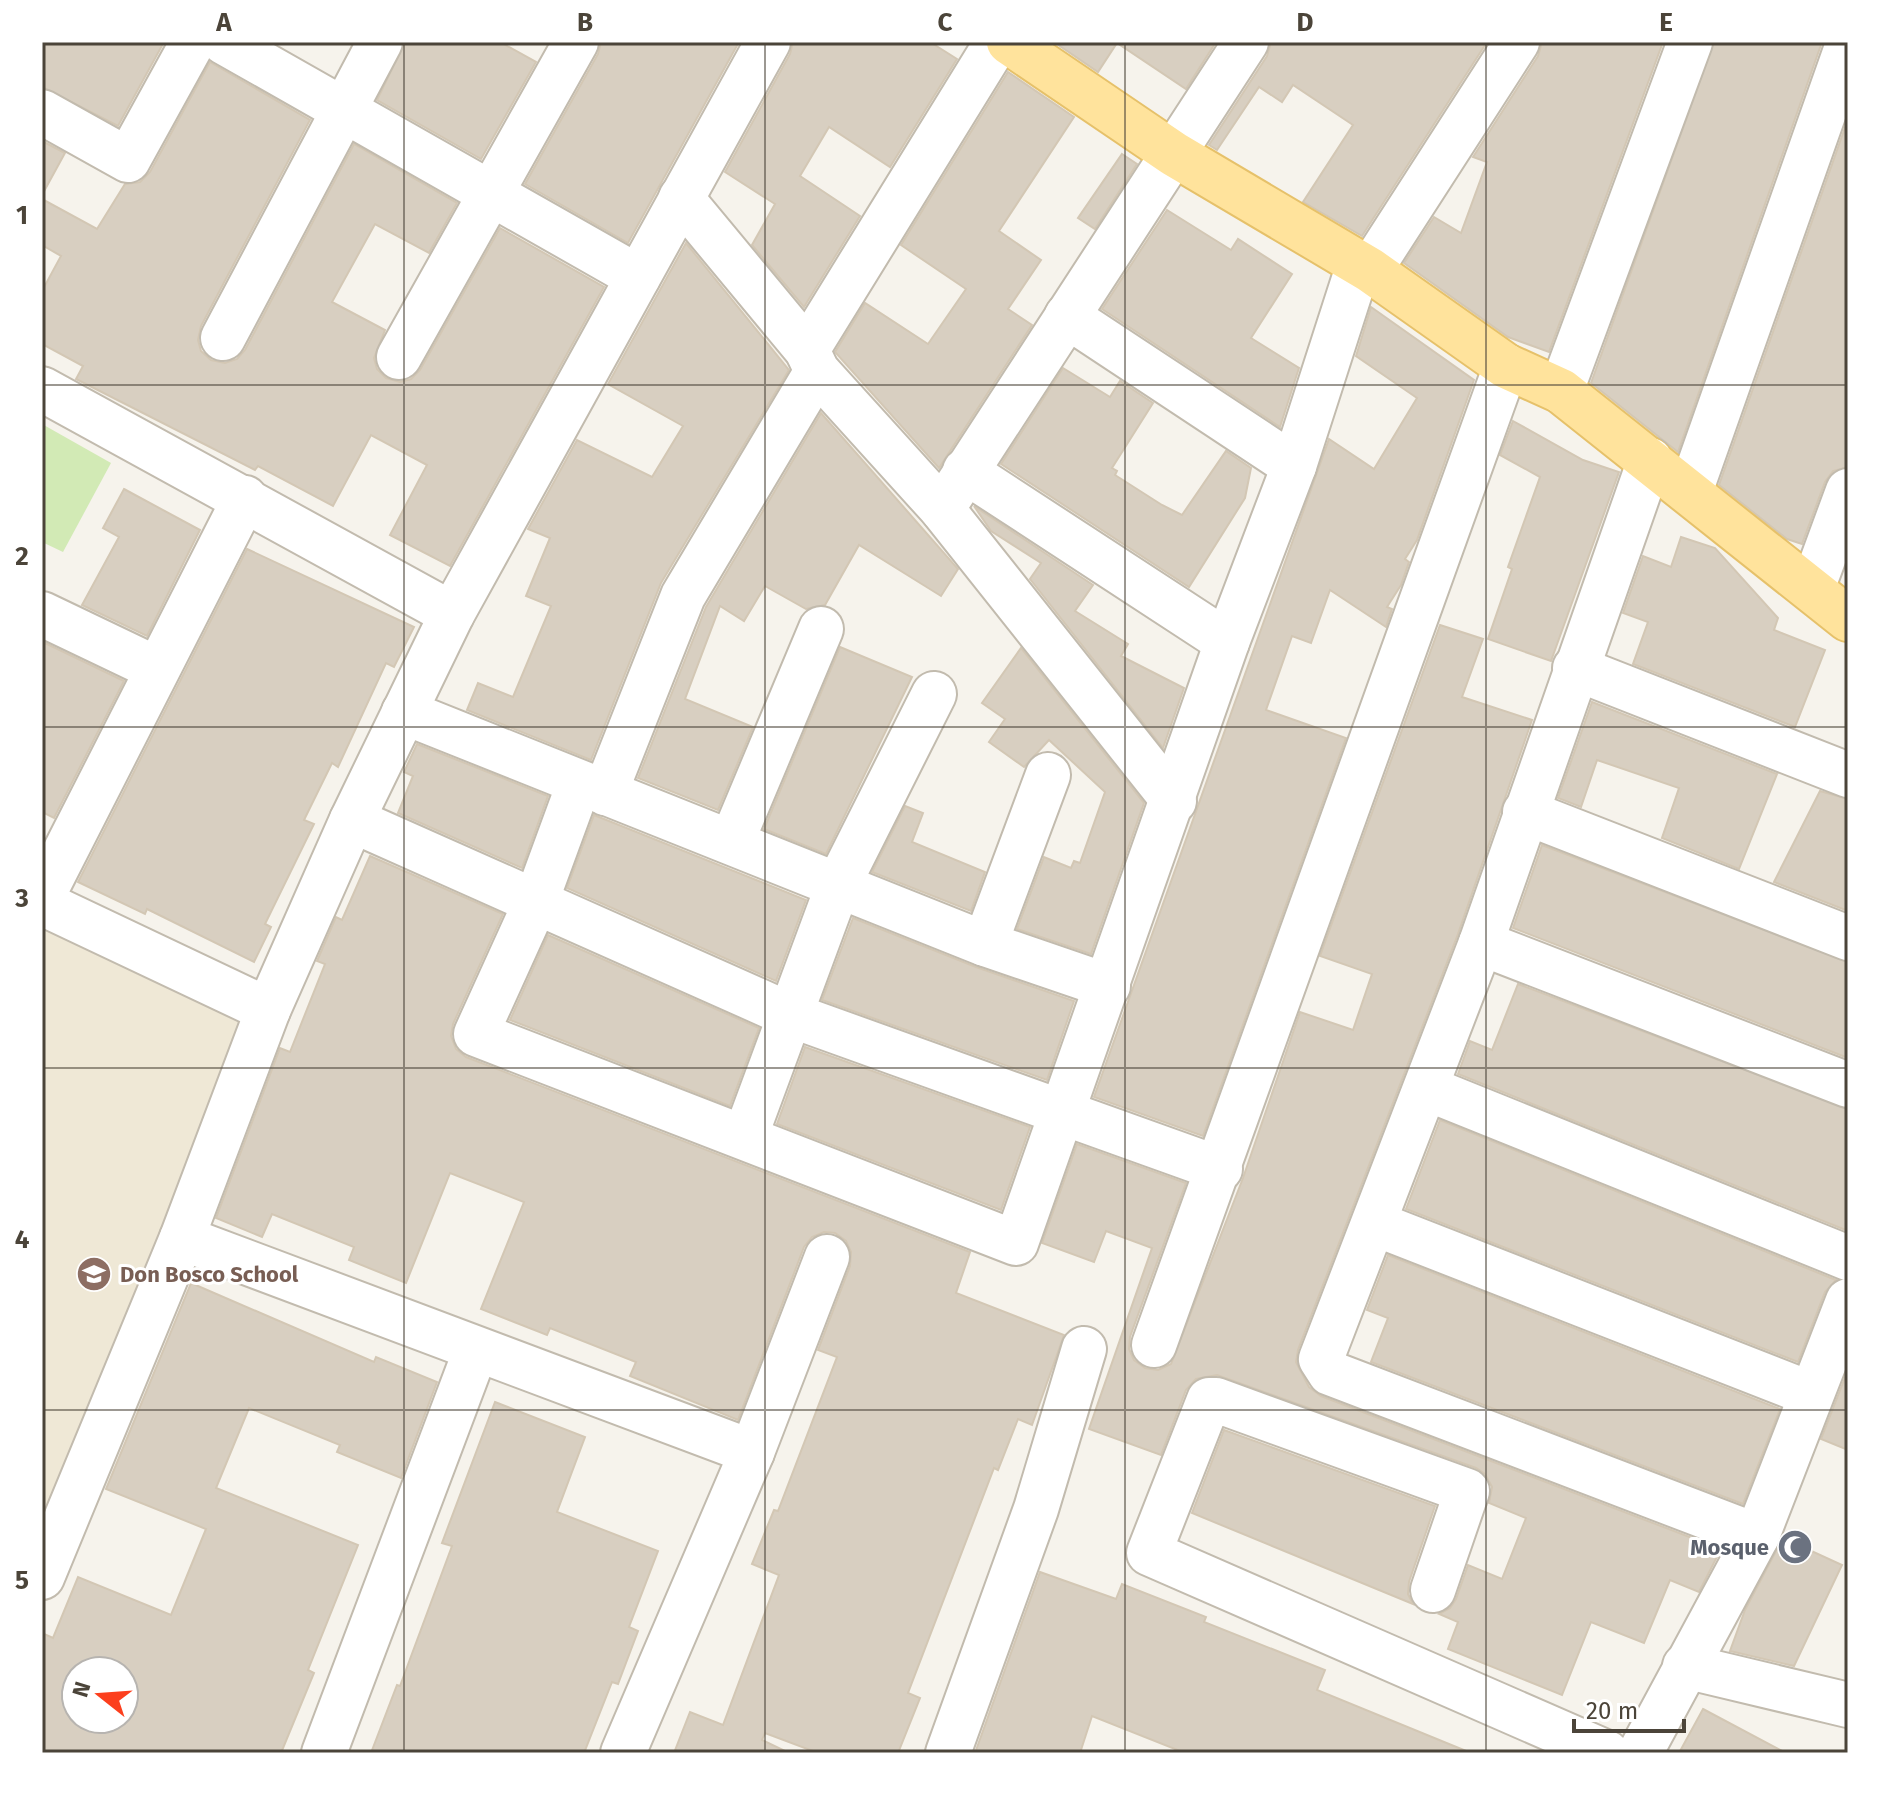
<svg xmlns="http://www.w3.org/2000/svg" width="1890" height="1795" font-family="'Fira Sans',sans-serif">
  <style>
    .education { fill: #efe8d6 }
    .green { fill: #d2eab5 }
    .building { fill: #d8cfc1; stroke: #d3c7b4; stroke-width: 2; fill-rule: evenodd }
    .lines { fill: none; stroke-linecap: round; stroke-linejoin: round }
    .minor-casing { stroke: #c2bbae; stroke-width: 48 }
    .major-casing { stroke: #e6c16a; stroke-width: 48 }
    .minor { stroke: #fff; stroke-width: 44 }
    .major { stroke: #ffe39c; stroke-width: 44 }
    .grid { fill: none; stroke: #4b4439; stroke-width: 2; stroke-opacity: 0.55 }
    .labels { text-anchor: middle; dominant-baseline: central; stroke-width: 6; stroke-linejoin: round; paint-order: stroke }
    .education-label { font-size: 22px; font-weight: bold; fill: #785e54; stroke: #fff; text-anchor: start }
    .worship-label { font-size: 22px; font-weight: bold; fill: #5b616d; stroke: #fff; text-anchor: end }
    .neatline { fill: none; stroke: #4b4439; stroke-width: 3 }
    .grid-label { font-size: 26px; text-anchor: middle; font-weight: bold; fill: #4b4439 }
  </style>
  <rect width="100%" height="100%" fill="#f6f3ec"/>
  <path class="education" d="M42,918L250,1023L42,1526Z"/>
  <path class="green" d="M42,424L111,463L63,552L42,542Z"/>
  <g class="building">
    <path d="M42,42H164L118,126L42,87Z"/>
    <path d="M405,42H500L536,62L481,159L377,100Z"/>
    <path d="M601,42H739L628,243L525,184L598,54Z"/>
    <path d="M793,42H930L957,59L890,167L829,127L800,176L860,216L804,307L752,245L775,204L725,172L790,54Z"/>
    <path d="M1054,42H1216L1186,89L1117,43L1098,72Z"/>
    <path d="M1271,42H1487L1362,236L1303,202L1353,125L1293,85L1282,102L1259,87L1217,150L1209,145L1267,56Z"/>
    <path d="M1542,42H1663L1549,352L1508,337L1404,263L1434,217L1461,233L1487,162L1473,157L1538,56Z"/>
    <path d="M1714,42H1822L1678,452L1591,383Z"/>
    <path d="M210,62L310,120L201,326L198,340L201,351L211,360L225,363L237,359L245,350L354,144L457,203L429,253L375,224L332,302L385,330L374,358L377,369L386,378L400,382L411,379L420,370L500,228L604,287L450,566L390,535L427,465L371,435L333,506L258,466L255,470L76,379L83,366L42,344V291L61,256L42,245V199L97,229L125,184L140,182L150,172Z"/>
    <path d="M1008,72L1074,117L999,231L1041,260L1008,309L1032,325L939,468L835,352L865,303L928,344L966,289L901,245Z"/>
    <path d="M1848,119V467L1833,471L1825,482L1802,544L1787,539L1719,485Z"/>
    <path d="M42,141L65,153L42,195Z"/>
    <path d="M1122,154L1137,164L1095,229L1078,218Z"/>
    <path d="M1167,210L1231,250L1238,239L1292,274L1251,338L1299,368L1280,427L1102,309Z"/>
    <path d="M686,243L789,370L661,583L591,760L467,710L478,683L513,697L551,606L526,596L550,538L528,529L577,440L652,477L683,426L608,384Z"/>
    <path d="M1371,307L1474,380L1417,540L1405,559L1409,562L1401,585L1387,607L1392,609L1386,627L1330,590L1311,643L1292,636L1266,710L1346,738L1203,1136L1094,1097L1329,439L1374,469L1417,398L1356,356Z"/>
    <path d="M1063,368L1110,397L1120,381L1153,403L1112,468L1117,471L1115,475L1162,505L1182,515L1226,451L1251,468L1245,498L1189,587L1001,464Z"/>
    <path d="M821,413L958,569L941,596L859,545L825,605L806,609L765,586L744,621L720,606L685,699L753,727L718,810L638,778L706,607Z"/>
    <path d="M1513,421L1583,460L1619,472L1551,661L1488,639L1512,569L1508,567L1540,477L1500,455Z"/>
    <path d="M124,489L200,530L147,636L82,605L119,537L103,528Z"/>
    <path d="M974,506L1093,585L1075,611L1128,644L1121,656L1184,688L1163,748L1030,579L1041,563L991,531Z"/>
    <path d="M1681,537L1715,548L1778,618L1774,630L1825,650L1795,727L1633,664L1648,622L1623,613L1643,556L1671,567Z"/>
    <path d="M247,549L414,627L394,667L386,663L338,767L332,763L304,820L314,824L265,924L271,927L254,962L147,909L145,914L78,882Z"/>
    <path d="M1440,625L1483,639L1462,697L1532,720L1458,934L1298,1350L1296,1362L1309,1387L1321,1396L1721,1549L1699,1592L1670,1580L1644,1643L1591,1622L1562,1695L1448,1649L1458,1622L1439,1614L1450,1608L1456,1599L1468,1565L1502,1579L1526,1518L1489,1503L1492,1487L1485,1474L1476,1468L1217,1375L1196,1379L1186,1390L1161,1455L1089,1429L1152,1248L1106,1231L1094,1262L1042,1243L1077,1144L1186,1183L1130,1337L1129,1349L1134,1360L1145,1368L1158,1370L1171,1364L1243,1178L1300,1012L1353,1030L1372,974L1320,956Z"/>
    <path d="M45,643L124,681L54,818L42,812V649Z"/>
    <path d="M840,647L912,677L826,854L764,829Z"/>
    <path d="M1021,648L1144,803L1091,954L1017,929L1044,857L1071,868L1074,861L1080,863L1105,792L1049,740L1024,767L989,742L1005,719L982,703Z"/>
    <path d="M1592,702L1777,774L1739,869L1662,838L1679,788L1597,760L1581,807L1558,798Z"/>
    <path d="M417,744L548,796L522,868L398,813L413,776L404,772Z"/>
    <path d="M1820,791L1848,799V911L1774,882Z"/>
    <path d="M905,806L923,813L912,842L985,872L971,911L872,872Z"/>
    <path d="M594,815L806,900L776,981L567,888Z"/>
    <path d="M1542,845L1848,962V1058L1513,928Z"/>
    <path d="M370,856L503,914L453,1024L451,1036L456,1049L466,1057L970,1252L956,1293L1064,1335L1032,1425L1018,1419L998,1470L994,1468L908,1693L920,1698L898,1753H818L765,1733L762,1740L789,1753H674L690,1712L723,1725L779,1575L752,1564L774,1510L778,1511L837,1357L818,1350L850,1266L851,1252L846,1241L835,1233L824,1232L812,1237L804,1247L738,1420L630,1376L636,1362L550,1328L547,1335L481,1309L524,1202L450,1173L406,1283L349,1260L354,1247L272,1214L262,1237L216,1218L280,1048L290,1052L325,964L317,961L336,917L342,920Z"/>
    <path d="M853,918L976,967L1074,1001L1047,1080L822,1000Z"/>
    <path d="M548,935L759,1028L730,1106L510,1020Z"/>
    <path d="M1518,984L1848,1109V1231L1458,1074L1470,1041L1492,1050Z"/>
    <path d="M805,1047L1030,1127L1001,1210L777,1124Z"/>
    <path d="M1440,1120L1836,1280L1825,1292L1798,1362L1406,1209Z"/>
    <path d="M1388,1255L1780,1409L1743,1504L1371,1362L1388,1318L1367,1310Z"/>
    <path d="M191,1283L374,1362L376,1357L437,1382L401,1478L337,1452L340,1445L249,1408L216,1488L358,1545L308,1670L314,1673L281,1753H42V1633L53,1638L78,1577L171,1615L206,1529L106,1489ZM76,1671H124V1719H76Z"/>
    <path d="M1848,1370V1450L1821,1439Z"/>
    <path d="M495,1402L585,1437L557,1512L658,1551L629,1627L638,1631L618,1684L612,1682L584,1753H371L397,1685L400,1686L452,1546L442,1543Z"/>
    <path d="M1224,1430L1435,1506L1409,1582L1408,1594L1413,1604L1192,1513Z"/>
    <path d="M1783,1538L1842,1565L1794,1666L1730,1651L1745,1610Z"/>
    <path d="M1040,1572L1116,1599L1122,1584L1206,1617L1204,1622L1325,1670L1317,1690L1471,1753H1185L1092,1716L1080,1753H975Z"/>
    <path d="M1703,1709L1786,1753H1679Z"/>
  </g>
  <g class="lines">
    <g class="minor-casing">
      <g id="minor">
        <path d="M224,42L638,277"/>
        <path d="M42,112L128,160L193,42"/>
        <path d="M681,198L807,350L817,371L942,509L1174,801"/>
        <path d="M1370,270L1517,42"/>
        <path d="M1067,316L1294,466"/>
        <path d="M223,338L380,42"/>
        <path d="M807,350L997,42"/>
        <path d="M399,357L576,42"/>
        <path d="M42,389L452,614"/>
        <path d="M1561,391L1690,42"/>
        <path d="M1650,460L1481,943L1321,1359L1330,1373L1757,1536"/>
        <path d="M965,471L1227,642"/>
        <path d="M1690,492L1848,44"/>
        <path d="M942,509L1246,42"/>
        <path d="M1812,589L1848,491"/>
        <path d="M42,614L157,669"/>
        <path d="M1575,668L1848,775"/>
        <path d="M404,712L985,944L1108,986"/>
        <path d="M579,784L535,904L476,1034L1016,1243L1227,642L1294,466L1359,264"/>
        <path d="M605,793L683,596L817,371"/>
        <path d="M1525,812L1848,938"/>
        <path d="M352,820L788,1014L1220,1169"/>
        <path d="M732,841L821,629"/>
        <path d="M42,897L245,498"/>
        <path d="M42,903L268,1010"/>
        <path d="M1481,943L1848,1085"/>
        <path d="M985,944L1048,775"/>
        <path d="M1426,1088L1848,1258"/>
        <path d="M745,1137L839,883L934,694"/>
        <path d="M1376,1224L1811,1394"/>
        <path d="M182,1238L752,1452"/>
        <path d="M1154,1345L1506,366"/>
        <path d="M42,1577L182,1238L268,1010L352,820L452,614L768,42"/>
        <path d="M1433,1590L1467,1491L1216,1400H1209L1149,1553L1607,1753"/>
        <path d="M1685,1666L1848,1705"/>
        <path d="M324,1753L476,1350"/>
        <path d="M623,1753L752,1452L827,1257"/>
        <path d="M948,1753L1036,1509L1084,1349"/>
        <path d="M1640,1753L1757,1536L1848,1301"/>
      </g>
    </g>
    <g class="major-casing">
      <path id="major" d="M1009,42L1174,154L1370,270L1506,366L1561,391L1848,619"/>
    </g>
    <use href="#minor" class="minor"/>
    <use href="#major" class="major"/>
  </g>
  <path class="grid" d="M404,42V1753M765,42V1753M1125,42V1753M1486,42V1753M42,385H1848M42,727H1848M42,1068H1848M42,1410H1848"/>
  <defs>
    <g id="school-disc" transform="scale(1.8)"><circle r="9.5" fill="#8d6e63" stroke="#fff"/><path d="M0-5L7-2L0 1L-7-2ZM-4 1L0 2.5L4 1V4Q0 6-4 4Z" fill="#fff"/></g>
    <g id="mosque-disc" transform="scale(1.8)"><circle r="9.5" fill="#6b7280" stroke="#fff"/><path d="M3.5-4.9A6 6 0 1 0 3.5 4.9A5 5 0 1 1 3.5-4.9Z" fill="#fff"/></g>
  </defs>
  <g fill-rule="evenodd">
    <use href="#school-disc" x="94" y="1274"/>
    <use href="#mosque-disc" x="1795" y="1547"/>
  </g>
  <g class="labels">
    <g class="education-label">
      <text x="120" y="1274">Don Bosco School</text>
    </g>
    <g class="worship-label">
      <text x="1769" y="1547">Mosque</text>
    </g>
  </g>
  <rect width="1890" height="1795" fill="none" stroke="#ffffff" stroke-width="88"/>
  <g transform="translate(100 1695) rotate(287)"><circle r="38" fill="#ffffff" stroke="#b7b4b0" stroke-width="2"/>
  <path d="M0-6L14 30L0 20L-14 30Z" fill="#fc3f1d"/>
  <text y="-12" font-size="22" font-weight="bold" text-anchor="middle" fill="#4b4439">N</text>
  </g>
  <path d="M1574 1719v12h110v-12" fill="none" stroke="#4b4439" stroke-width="4"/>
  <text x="1586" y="1719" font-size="24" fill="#4b4439" stroke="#ffffff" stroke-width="6" paint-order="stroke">20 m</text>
  <rect x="44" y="44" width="1802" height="1707" class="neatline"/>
  <g class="grid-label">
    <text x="224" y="31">A</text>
    <text x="585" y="31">B</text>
    <text x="945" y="31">C</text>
    <text x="1305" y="31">D</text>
    <text x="1666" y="31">E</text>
    <text x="22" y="224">1</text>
    <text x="22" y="565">2</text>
    <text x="22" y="907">3</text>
    <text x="22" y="1248">4</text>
    <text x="22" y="1589">5</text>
  </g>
</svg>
